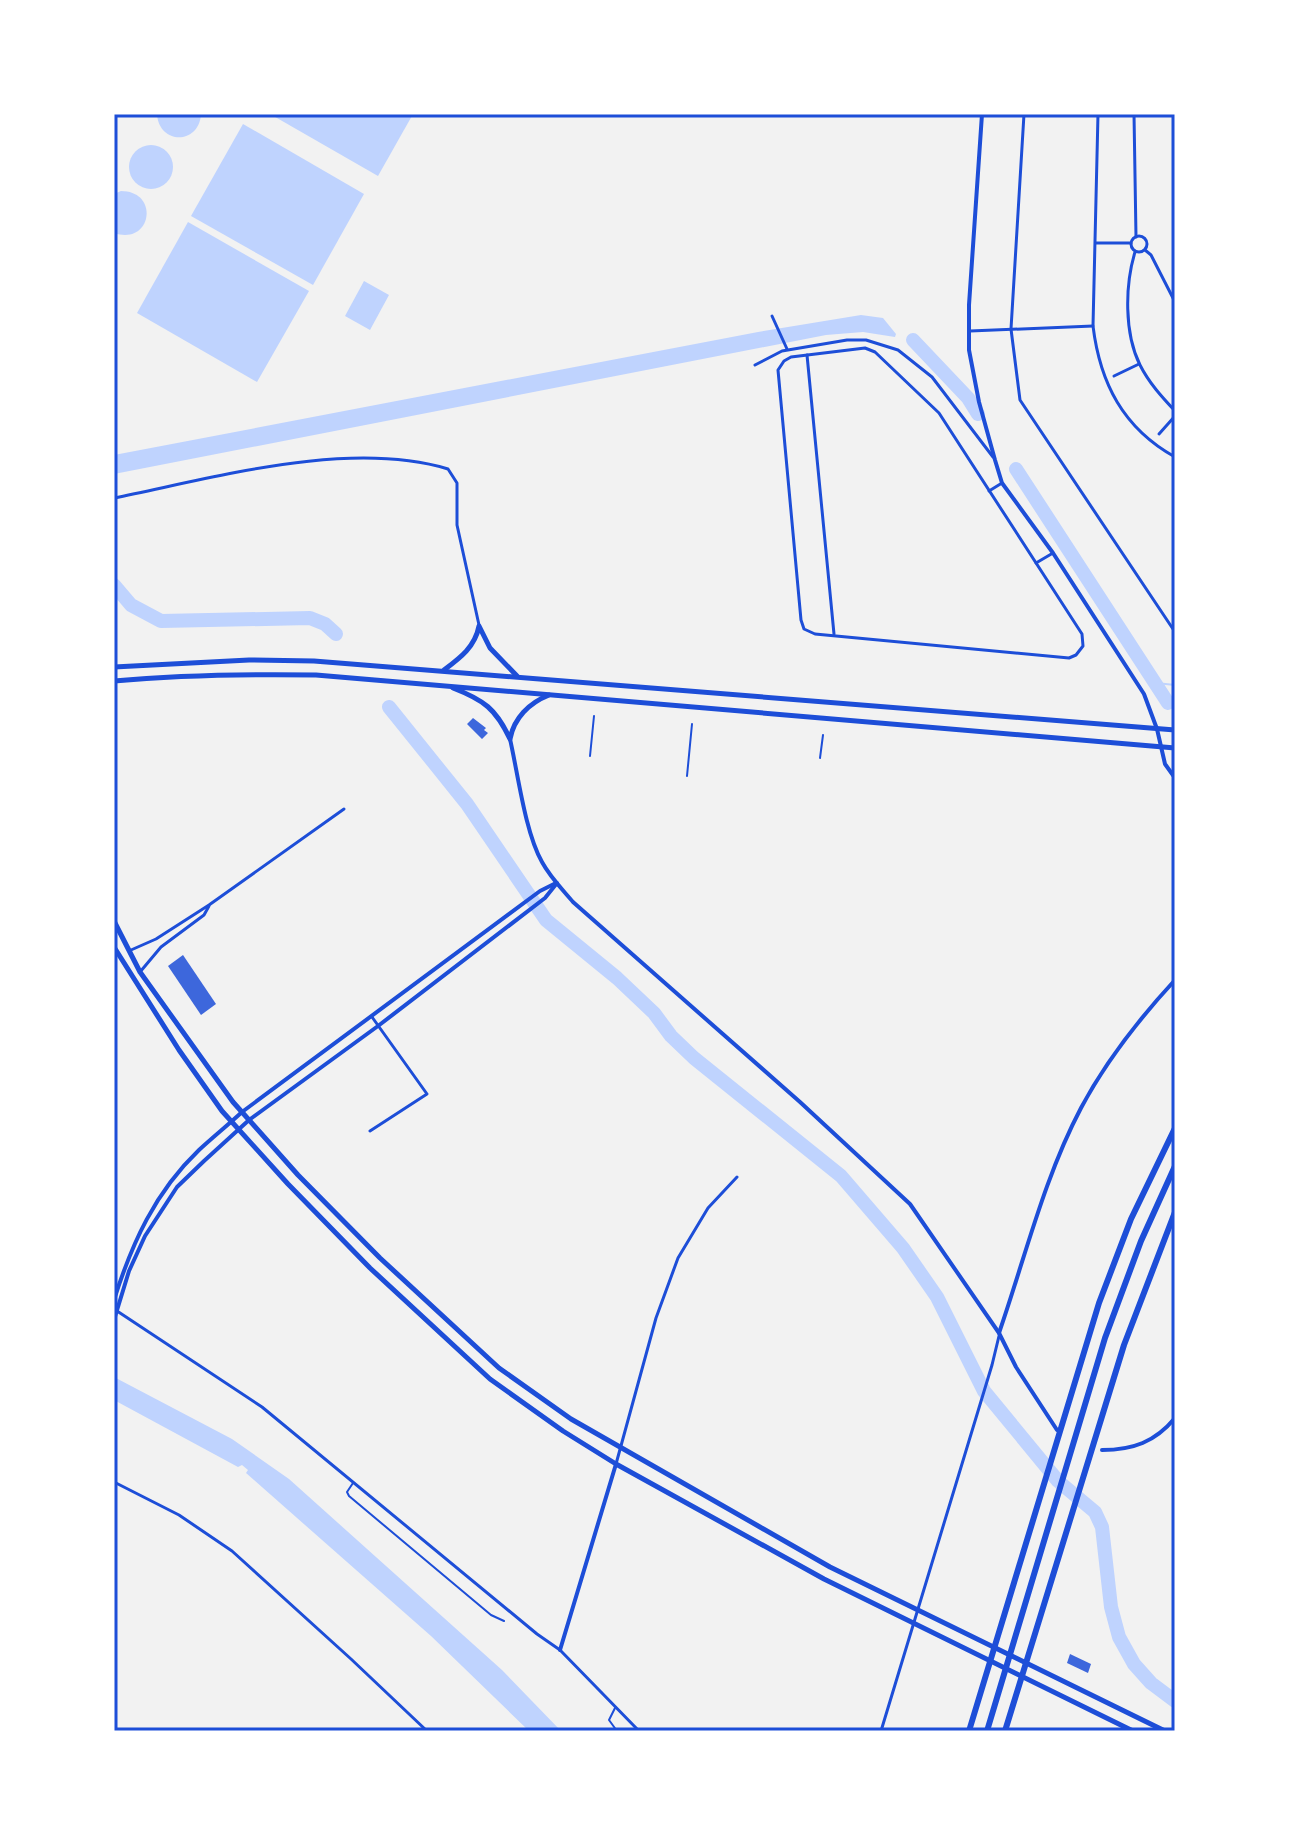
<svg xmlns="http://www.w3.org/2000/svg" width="1289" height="1845" font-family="Signika,sans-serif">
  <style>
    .water { fill: #bfd3fe }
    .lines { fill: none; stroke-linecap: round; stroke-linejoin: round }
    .stream { stroke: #bfd3fe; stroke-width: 2 }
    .river { stroke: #bfd3fe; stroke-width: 14 }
    .building { fill: #3d67dc }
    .pedestrian { stroke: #1d4ed8; stroke-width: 2 }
    .minor { stroke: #1d4ed8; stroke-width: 3 }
    .tertiary { stroke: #1d4ed8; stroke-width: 4 }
    .secondary { stroke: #1d4ed8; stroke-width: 5 }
    .primary { stroke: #1d4ed8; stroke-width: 5 }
    .motorway { stroke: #1d4ed8; stroke-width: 6 }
    .neatline { fill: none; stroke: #1d4ed8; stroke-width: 3 }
  </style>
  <rect width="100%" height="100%" fill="#f2f2f2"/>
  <g class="water">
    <path d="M157,114H201C199,145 159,145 157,114Z"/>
    <path d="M270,114H413L378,176Z"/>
    <path d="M243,124L364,194L313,285L191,216Z"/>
    <circle cx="151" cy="167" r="22"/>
    <path d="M121,191C160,191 152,246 114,233V194Z"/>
    <path d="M188,222L309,291L257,382L137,313Z"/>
    <path d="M364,281L389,295L370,330L345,316Z"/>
    <path d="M861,315L883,318L896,334L895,337L863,332L826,335L114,474V455L758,332Z"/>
    <path d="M114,1377L232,1439L289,1479L502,1670L561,1731H529L431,1636L246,1473L248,1470L242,1465L238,1467L114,1400Z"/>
  </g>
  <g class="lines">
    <path class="stream" d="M1156,683L1175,685"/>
    <g class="river">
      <path d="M913,340L968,398L978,414"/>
      <path d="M1016,469L1168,703"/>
      <path d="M114,585L131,605L161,621L310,618L325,624L336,634"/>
      <path d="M389,707L467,804L546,920L617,978L654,1013L671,1036L694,1058L841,1176L903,1248L937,1297L984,1391L1058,1481L1095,1512L1102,1527L1111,1607L1119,1637L1134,1664L1151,1683L1175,1701"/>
    </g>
  </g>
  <g class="building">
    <path d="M473,718L486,728L484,730L488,733L482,739L467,724Z"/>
    <path d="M183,955L216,1004L201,1015L168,966Z"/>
    <path d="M1070,1654L1091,1664L1088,1673L1067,1663Z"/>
  </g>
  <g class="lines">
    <g class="pedestrian">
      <path d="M590,756L594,716"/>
      <path d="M820,758L823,735"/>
      <path d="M687,776L692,724"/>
      <path d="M353,1483L347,1492L349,1496L491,1615L504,1621"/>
      <path d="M615,1708L609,1720L617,1731"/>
    </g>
    <g class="minor">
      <path d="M566,114H577"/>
      <path d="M1024,114L1011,329L1020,400L1175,632"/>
      <path d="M1098,114L1093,326C1100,383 1123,428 1175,457"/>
      <path d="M1134,114L1136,237"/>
      <circle cx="1139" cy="244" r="8"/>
      <path d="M1096,243H1131"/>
      <path d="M1145,250L1151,255L1175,302"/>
      <path d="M1135,252C1125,285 1124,333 1140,365C1149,383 1162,397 1175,411"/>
      <path d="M772,316L787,349"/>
      <path d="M970,331L1093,326"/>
      <path d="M865,348L875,352L939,413L1082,634L1083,646L1076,655L1069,658L815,634L804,629L801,620L778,370L784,361L791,357Z"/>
      <path d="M807,355L834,634"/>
      <path d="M755,365L782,351L847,340H866L898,350L932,377L993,457"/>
      <path d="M1114,376L1139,364"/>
      <path d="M1159,434L1175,416"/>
      <path d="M989,491L1002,483"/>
      <path d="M114,498C214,478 348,439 448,469L457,483V525L479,625"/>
      <path d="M1036,563L1053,553"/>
      <path d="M131,950L156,939L209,905L344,809"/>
      <path d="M140,972L161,947L204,915L209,906"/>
      <path d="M370,1131L427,1094L372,1017"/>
      <path d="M114,1309L262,1407L537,1634L560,1650L639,1731"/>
      <path d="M616,1464L656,1318L678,1258L708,1208L737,1177"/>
      <path d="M114,1482L179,1515L232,1551L351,1659L427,1731"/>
      <path d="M881,1731L992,1365L999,1336"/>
    </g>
    <g class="tertiary">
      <path d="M982,114L969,305V350L979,402L995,460L1002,483L1053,553L1144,694L1157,729L1165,764L1175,778"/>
      <path d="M510,739C518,774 525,832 542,862C550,877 562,889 573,902L800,1102L910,1204L999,1333L1016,1367L1057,1430"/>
      <path d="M114,1300C132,1243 155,1192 199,1150C213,1137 228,1125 242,1112L540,891L556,883"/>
      <path d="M114,1320L129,1271L145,1236L177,1187L204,1161L249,1120L378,1026L545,898L557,883"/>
      <path d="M999,1333C1025,1258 1044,1178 1081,1108C1106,1061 1139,1019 1175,980"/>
      <path d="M1102,1450C1133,1450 1155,1442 1175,1418"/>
      <path d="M560,1650L616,1464"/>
    </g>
    <g class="secondary">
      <path d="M114,921L140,972L233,1102L298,1175L380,1258L499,1368L571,1419L830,1567L1165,1731"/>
      <path d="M114,947L179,1050L222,1111L288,1184L370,1268L490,1379L563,1431L616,1464L824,1579L1133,1731"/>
    </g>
    <g class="primary">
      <path d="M114,667L249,660L314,661L1175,730"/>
      <path d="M444,670C460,658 475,647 479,626L490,648L517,676"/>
      <path d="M114,681C181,675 248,674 316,675L1175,748"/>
      <path d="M453,688C484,700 496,709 510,739C514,718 529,703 549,695"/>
    </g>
    <g class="motorway">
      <path d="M969,1731L1099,1303L1131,1219L1175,1128"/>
      <path d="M987,1731L1105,1338L1141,1241L1175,1166"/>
      <path d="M1005,1731L1124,1345L1175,1212"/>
    </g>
  </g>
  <rect width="1289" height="1845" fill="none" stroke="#ffffff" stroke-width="232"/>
  <rect x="116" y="116" width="1057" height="1613" class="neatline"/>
</svg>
